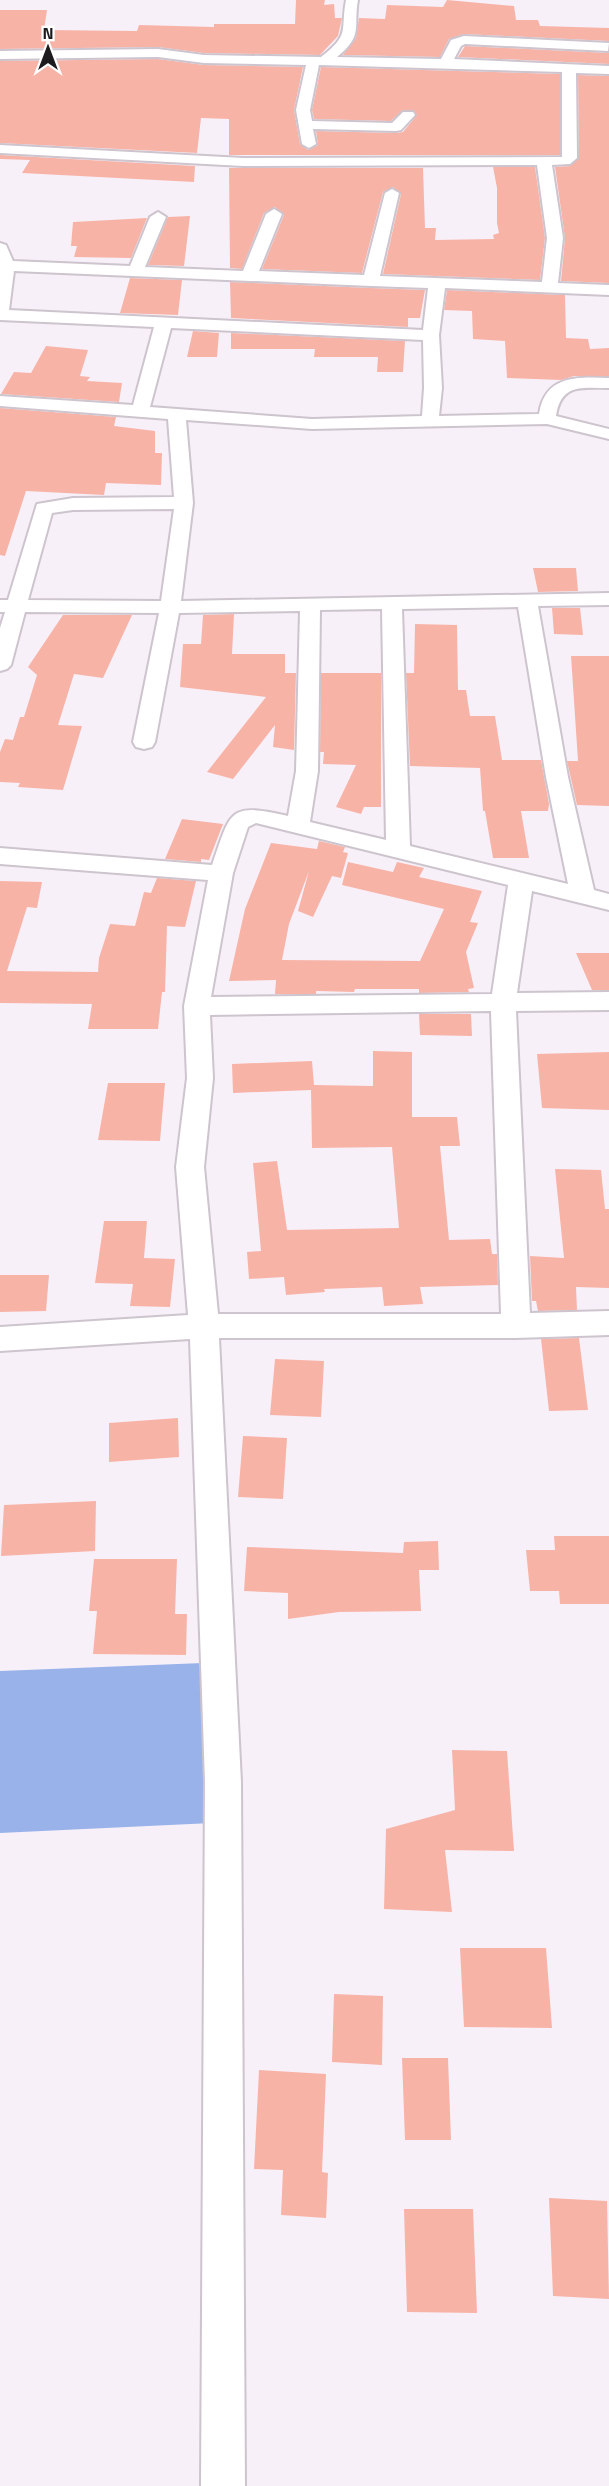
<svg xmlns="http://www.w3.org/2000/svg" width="609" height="2486" font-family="'Titillium Web',sans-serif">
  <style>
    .water { fill: #99b3ea }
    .building { fill: #f8b3a7 }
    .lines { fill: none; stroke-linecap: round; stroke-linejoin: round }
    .street-casing { stroke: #cdc4cd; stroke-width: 4 }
    .street { fill: #fff; fill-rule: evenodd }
  </style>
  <rect width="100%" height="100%" fill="#f8f0f9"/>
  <path class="water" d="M203,1663L212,1823L0,1833V1671Z"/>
  <g class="building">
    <path d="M296,0H325L324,5L334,4L335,18H342L338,36L320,55L204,53L158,47L0,49V10H47L44,30L137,31L139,25L214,27V24H295Z"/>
    <path d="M447,0L514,6L516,20H538L540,26L609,28V41L464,34L449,39L440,57L343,55L356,38L359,18L385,19L387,5L443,7Z"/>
    <path d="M465,46L609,53V64L458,57Z"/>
    <path d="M158,59L204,65L303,67L294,110L300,144L308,150L318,145L316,131L396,133L403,132L417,115L413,110H403L391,121L314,119L312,110L321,67L560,74V155H229V119L201,118L197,153L0,143V61Z"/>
    <path d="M578,75L609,76V283L561,281L565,238L555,167L570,166L579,158Z"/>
    <path d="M0,155L195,166L194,182L22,173L30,160L0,159Z"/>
    <path d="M493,167H535L545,238L540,280L383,274L401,194L393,187L383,192L362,273L262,269L284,215L275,207L264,213L242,269L230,268L229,168H423L425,228H436L435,240L494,239L493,235L499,233L497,223V188Z"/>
    <path d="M190,216L184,266L148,265L168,217Z"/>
    <path d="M147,218L131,258L74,257L77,246H71L73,222Z"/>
    <path d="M130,278L182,280L178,315L120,313Z"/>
    <path d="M230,282L371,288L425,290L420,318H408V327L231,318Z"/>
    <path d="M447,290L565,295L566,338L588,339L590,349L609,348V376H574L561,380L507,378L505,341L473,339L472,311L444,310Z"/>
    <path d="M193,331L219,333L217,357H187Z"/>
    <path d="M231,333L405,341L403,372H377L378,357H314L315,349H231Z"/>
    <path d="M46,346L88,350L80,376L90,377L87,381L122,383L119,402L1,394L14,372L31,373Z"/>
    <path d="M0,408L116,417L114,426L155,431V453H162L161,485L106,483L104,495L26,491L5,556L0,555Z"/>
    <path d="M533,568H576L578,591L538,592Z"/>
    <path d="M552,608H580L583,635L554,634Z"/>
    <path d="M234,614L232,654H285V673H296L294,750L273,747L275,725L233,779L207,772L266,697L180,687L183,644H201L203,615Z"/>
    <path d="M63,615H132L103,678L74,674L58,725L82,726L63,790L18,787L20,783L0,782V752L5,739L13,740L20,717H24L37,675L28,667Z"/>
    <path d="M415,624L457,625L458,690H466L470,716H495L502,760H541L549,804L548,811H521L529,858H493L485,811H483L480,768L410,766L406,673H414Z"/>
    <path d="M571,656H609V806L577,805L567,761H578Z"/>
    <path d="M321,673H381V807H364L361,814L336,807L356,765L323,764L324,752H320Z"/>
    <path d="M182,819L223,824L209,860L201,859V862L165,859Z"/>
    <path d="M319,841L345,847L343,852L348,853L341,878L332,876L313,917L298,911L309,871L289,924L282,960L420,961L444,909L342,885L348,862L393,872L397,862L424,868L419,877L482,891L470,922L478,923L466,952L474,988L468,989L469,992L419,993V989H355L354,992L316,991V994H275L276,980L229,981L245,909L271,843L317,849Z"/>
    <path d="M157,878L196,881L185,927L167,926L165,992H162L158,1029H88L92,1004L0,1003V881L42,882L37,908L27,907L7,971L98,972L99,958L110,924L135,926L144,892L151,893Z"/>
    <path d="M576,953H609V990H592Z"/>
    <path d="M419,1014H471L472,1036L420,1035Z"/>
    <path d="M373,1051L412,1052V1117H457L460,1146H440L449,1240L490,1239L492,1254H497L498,1285L420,1287L423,1304L384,1306L382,1287L324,1289L325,1292L286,1295L284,1277L249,1279L247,1252L261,1251L253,1163L277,1161L287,1230L399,1228L392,1147L312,1148L311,1090L233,1093L232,1064L312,1061L314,1085L373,1086Z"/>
    <path d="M609,1052V1110L542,1108L537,1054Z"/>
    <path d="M108,1083H165L160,1141L98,1140Z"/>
    <path d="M555,1169L601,1170L605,1209H609V1288L576,1287L577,1310L538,1311L536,1301H532L530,1256L564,1258Z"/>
    <path d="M104,1221H147L144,1258L175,1259L170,1307L130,1306L133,1284L95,1283Z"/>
    <path d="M0,1275H49L46,1311L0,1312Z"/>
    <path d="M579,1338L588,1410L549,1411L541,1339Z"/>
    <path d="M275,1359L324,1361L321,1417L270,1415Z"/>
    <path d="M178,1418L179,1457L109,1462V1423Z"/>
    <path d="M243,1436L287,1438L283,1499L238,1497Z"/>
    <path d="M96,1501L95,1551L1,1556L4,1505Z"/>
    <path d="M554,1536H609V1604H560L559,1591H530L526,1550H555Z"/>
    <path d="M438,1541L439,1570H419L421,1611L339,1612L288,1619V1593L244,1591L247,1547L403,1553L404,1542Z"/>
    <path d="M94,1559H177L175,1614H187L186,1655L93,1654L97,1611H89Z"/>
    <path d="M452,1750L507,1751L514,1851L445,1850L452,1912L384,1909L386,1829L455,1810Z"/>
    <path d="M460,1948H546L552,2028L464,2027Z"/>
    <path d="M334,1994L383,1996L382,2065L332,2062Z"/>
    <path d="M402,2058H448L451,2140H405Z"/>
    <path d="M259,2070L326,2074L322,2172L328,2173L326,2218L281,2215L283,2170L254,2169Z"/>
    <path d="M549,2198L607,2201L609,2299L553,2296Z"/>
    <path d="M404,2209H473L477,2313L407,2312Z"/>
  </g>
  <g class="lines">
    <g class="street-casing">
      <path id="street" d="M346,0H358C353,28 364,35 337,57L441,59L451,40L464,36L609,43L608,51L465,44L461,46L454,59L609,66V74L576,73L577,158L570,164L552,165L563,238L558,283L609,285V295L445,288L439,335L442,388L439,416L539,414C545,375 577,377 609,378V388C582,388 561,383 556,416L609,429V439L547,424L312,429L186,420L193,503L181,601L609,593V605L538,606L568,777L594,890L609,894V910L532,891L517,993L609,992V1010L516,1011L530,1313L609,1311V1335L516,1338H219L241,1782L245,2486H201L205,1782L190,1339L0,1351V1327L188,1315L176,1167L187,1078L184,1006L208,880L0,864V848L212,865C231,811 228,802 288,816L296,771L300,611L179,613L155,742L152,747L144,749L136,747L133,742L159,613L25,612L11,665L7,669L0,671V628L5,612H0V600H8L37,504L73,498L174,497L168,419L0,406V396L133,405L154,327L0,320V243L6,245L13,261L130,266L150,217L158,212L166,217L145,267L243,271L266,214L274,209L282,214L259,271L364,275L385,193L392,189L399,193L380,276L542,282L547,238L537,165L243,166L0,153V145L243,158L562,157V72L319,65L310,110L312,121L392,123L403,112H413L415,115L401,130L396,131L313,129L316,144L309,148L302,144L296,110L306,65L204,63L158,57L0,59V51L158,49L204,55L321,57C351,34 340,31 346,0ZM14,271L371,286L428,288L423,330L9,310ZM171,328L423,340L424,388L422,416L312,419L150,407ZM174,509L161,601L28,600L52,513L73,510ZM518,607L546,777L568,884L410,846L402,609ZM382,609L386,840L310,822L318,771L320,610ZM256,823L508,885L492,994L211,997L233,873L248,827ZM491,1011L501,1314H218L204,1167L213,1078L210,1015Z"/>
    </g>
    <use href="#street" class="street"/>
  </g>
  <g transform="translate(48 48)" stroke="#ffffff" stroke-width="4.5" paint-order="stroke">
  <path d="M0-4.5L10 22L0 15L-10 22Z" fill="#1e1b1e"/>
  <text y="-9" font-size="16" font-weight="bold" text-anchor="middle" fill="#1e1b1e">N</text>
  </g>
</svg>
